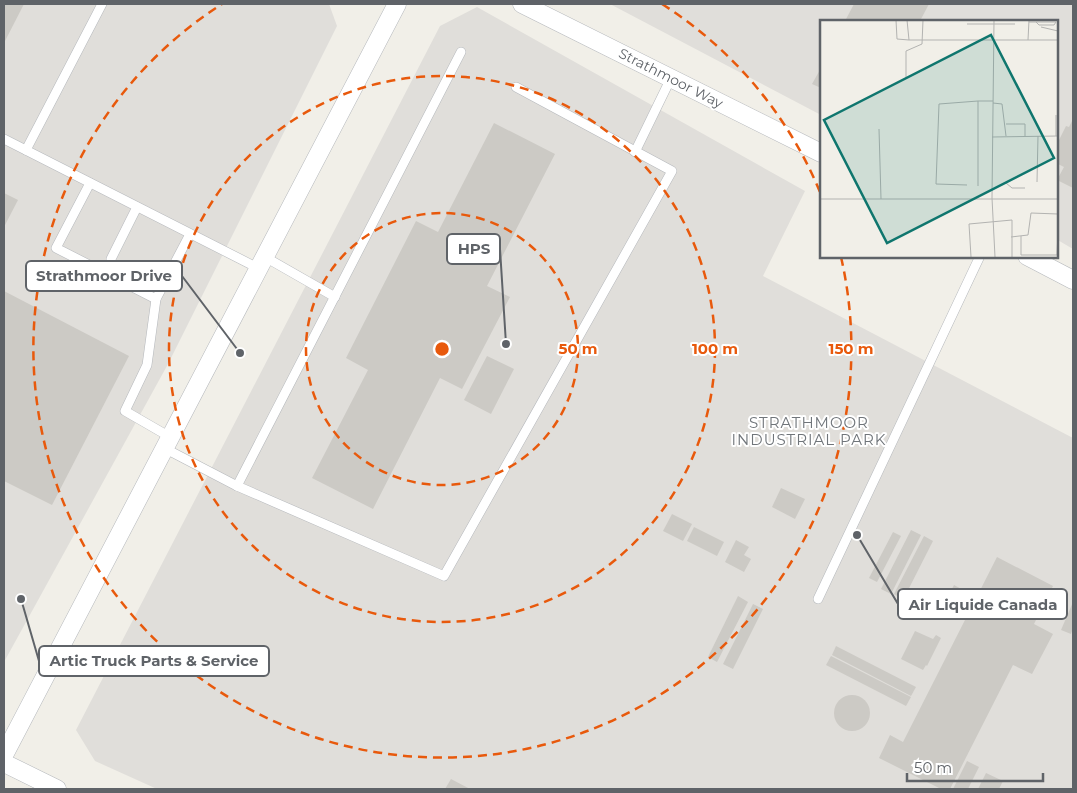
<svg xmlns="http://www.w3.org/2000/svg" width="1077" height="793" font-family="Montserrat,sans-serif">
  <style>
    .industrial { fill: #e0deda }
    .building { fill: #cccac5 }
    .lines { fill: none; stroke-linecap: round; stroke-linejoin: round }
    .service-casing { stroke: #b5b8bc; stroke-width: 10 }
    .minor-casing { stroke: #b5b8bc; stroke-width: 19 }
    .service { stroke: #fff; stroke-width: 9 }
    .minor { stroke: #fff; stroke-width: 18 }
    .ring { fill: none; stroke: #e8590c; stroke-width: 2.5; stroke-dasharray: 9 6 }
    .labels { text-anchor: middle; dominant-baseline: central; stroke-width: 4; stroke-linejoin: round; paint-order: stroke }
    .street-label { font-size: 14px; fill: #5f6368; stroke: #fff }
    .neighbourhood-label { font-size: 15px; letter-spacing: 1px; fill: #70757a; stroke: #fff }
    .inset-road { fill: none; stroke: #b3b3b1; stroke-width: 1 }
    .view { fill: #0f766e; fill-opacity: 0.15; stroke: #0f766e; stroke-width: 2.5 }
    .inset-edge { fill: none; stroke: #5f6368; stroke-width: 2.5 }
    .centre { fill: #e8590c; stroke: #fff; stroke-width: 2.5 }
    .ring-label { font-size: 15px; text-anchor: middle; font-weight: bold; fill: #e8590c; stroke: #fff; stroke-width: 4; stroke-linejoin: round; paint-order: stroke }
    .leader { fill: none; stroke: #5f6368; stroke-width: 2 }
    .callout-dot { fill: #5f6368; stroke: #fff; stroke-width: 2 }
    .callout { fill: #fff; stroke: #5f6368; stroke-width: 2 }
    .callout-label { font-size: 15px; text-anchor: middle; font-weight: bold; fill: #5f6368 }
  </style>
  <rect width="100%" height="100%" fill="#f1efe8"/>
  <g class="industrial">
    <path d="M4,4H329L337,26L168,364L4,662Z"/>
    <path d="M610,4H1073V249L1056,239V21H821V115Z"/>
    <path d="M477,7L805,191L763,276L1073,438V789H157L95,761L76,730L440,26Z"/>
  </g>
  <g class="building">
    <path d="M4,4H24L4,43Z"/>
    <path d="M854,4H929L920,21H845Z"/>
    <path d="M821,68V88L812,84Z"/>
    <path d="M1073,119V188L1057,180L1064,167L1056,163V146L1066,126L1069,127Z"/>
    <path d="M494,123L555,154L487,286L510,297L462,389L440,378L373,509L312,478L368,370L346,358L416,221L438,232Z"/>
    <path d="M4,193L18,200L4,227Z"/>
    <path d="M4,291L129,356L52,505L4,481Z"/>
    <path d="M487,356L514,369L491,414L464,400Z"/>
    <path d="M781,488L805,499L795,519L772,507Z"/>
    <path d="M672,514L692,524L683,541L663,531Z"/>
    <path d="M694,527L724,542L717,556L687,541Z"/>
    <path d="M911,530L921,535L891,594L881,589Z"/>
    <path d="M893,532L901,536L877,582L869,578Z"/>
    <path d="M924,536L933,541L903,600L894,594Z"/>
    <path d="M736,540L749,547L744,555L751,559L744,572L725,562Z"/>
    <path d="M997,557L1053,586L1034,624L1053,634L1032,674L1013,665L950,789H941L879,758L890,735L903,742Z"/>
    <path d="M954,585L965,591L951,620L939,614Z"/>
    <path d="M738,596L748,602L717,662L708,657Z"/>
    <path d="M1073,602V628L1071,634L1061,630Z"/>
    <path d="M753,604L763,609L733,669L723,664Z"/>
    <path d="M915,631L933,639L936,635L941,638L927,666L926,665L923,670L901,659Z"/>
    <path d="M836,646L916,687L911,696L832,655Z"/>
    <path d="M831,656L911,697L906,706L826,665Z"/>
    <circle cx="852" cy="713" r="18"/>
    <path d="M967,761L979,767L968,789H953Z"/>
    <path d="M986,773L1003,781L999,789H978Z"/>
    <path d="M451,779L470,789H445Z"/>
  </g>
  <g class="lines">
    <g class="service-casing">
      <g id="service">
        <path d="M4,139L258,268"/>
        <path d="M26,150L102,4"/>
        <path d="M635,152L671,78"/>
        <path d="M90,183L56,248L156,299"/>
        <path d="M265,257L335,297"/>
        <path d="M111,259L137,207"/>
        <path d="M170,437L125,411L147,365L156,299L190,234"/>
        <path d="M164,448L237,486L461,52"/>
        <path d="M237,486L444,576L672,171L516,87"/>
        <path d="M818,599L980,256"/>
      </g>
    </g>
    <g class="minor-casing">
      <g id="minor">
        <path d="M522,4L821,153"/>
        <path d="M1027,256L1073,280"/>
        <path d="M4,755L397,4"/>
        <path d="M4,763L57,789"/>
      </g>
    </g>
    <use href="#service" class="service"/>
    <use href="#minor" class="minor"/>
  </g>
  <g class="ring">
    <circle cx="442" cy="349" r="136"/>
    <circle cx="442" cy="349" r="273"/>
    <path d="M662 4A409 409 0 0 1 820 192M841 257A409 409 0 1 1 222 4"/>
  </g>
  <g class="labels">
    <g class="street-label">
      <text transform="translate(671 78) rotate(27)">Strathmoor Way</text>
    </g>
    <g class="neighbourhood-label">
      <text x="809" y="422">STRATHMOOR<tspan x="809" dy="17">INDUSTRIAL PARK</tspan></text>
    </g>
  </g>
  <g transform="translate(820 20)">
    <rect width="238" height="238" fill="#f1efe8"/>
    <path class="inset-road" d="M13,0H39M76,0L77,19L89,20M87,0L89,20H238M174,0L172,178L175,237M209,2H236M216,2L219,5H234L236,2M147,4H195M221,7L238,11M208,20L209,0M86,57V31L102,24L103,0M173,83L182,84L186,116M236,95V116M186,104H205V116M59,109L61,179M172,117L238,116M217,162L218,116M186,163L192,168H205M147,165L116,164L119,84L158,81M158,166V81H173M0,179H238M201,216V235H237L238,211M191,217L208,215L211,193L238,194M151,237L149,204L192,200V237"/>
    <path class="view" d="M171,15L234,138L67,223L4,100Z"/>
    <rect width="238" height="238" class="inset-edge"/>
  </g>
  <circle cx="442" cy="349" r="8" class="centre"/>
  <g class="ring-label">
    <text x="578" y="354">50 m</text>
    <text x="715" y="354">100 m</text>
    <text x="851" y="354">150 m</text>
  </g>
  <path class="leader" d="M506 344L500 249M240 353L182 276M857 535L898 604M21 599L39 661"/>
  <g class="callout-dot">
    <circle cx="506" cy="344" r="5"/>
    <circle cx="240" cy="353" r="5"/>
    <circle cx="857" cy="535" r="5"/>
    <circle cx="21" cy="599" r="5"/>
  </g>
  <g class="callout">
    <rect x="447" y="234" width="53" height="30" rx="5"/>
    <rect x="26" y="261" width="156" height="30" rx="5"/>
    <rect x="898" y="589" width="169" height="30" rx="5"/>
    <rect x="39" y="646" width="230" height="30" rx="5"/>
  </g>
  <g class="callout-label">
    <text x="474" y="254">HPS</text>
    <text x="104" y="281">Strathmoor Drive</text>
    <text x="983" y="610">Air Liquide Canada</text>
    <text x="154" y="666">Artic Truck Parts &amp; Service</text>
  </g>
  <rect width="1077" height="793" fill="none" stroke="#5f6368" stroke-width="10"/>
  <path d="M907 773v8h136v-8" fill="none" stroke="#5f6368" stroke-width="2.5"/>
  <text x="914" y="773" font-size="15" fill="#5f6368" stroke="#ffffff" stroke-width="4" paint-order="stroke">50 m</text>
</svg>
